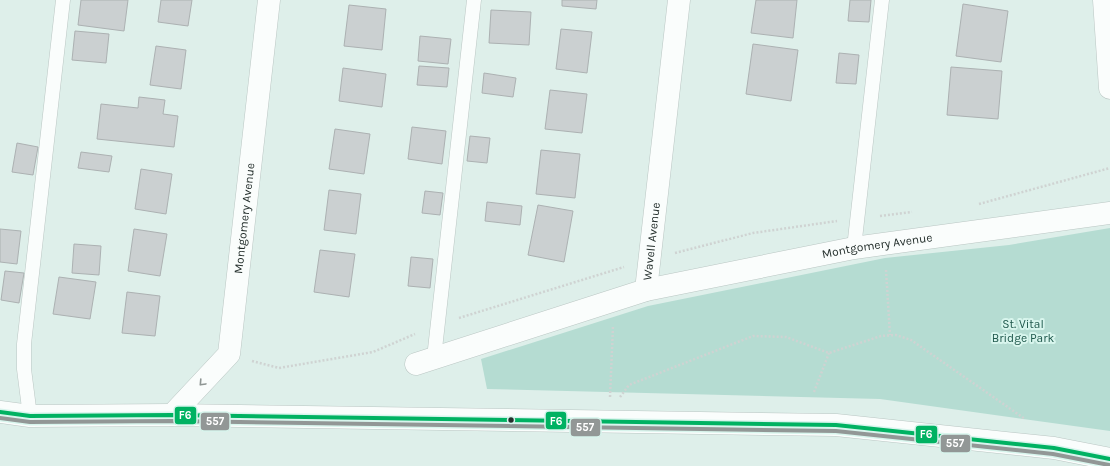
<svg xmlns="http://www.w3.org/2000/svg" width="1110" height="466" font-family="Karla,sans-serif">
  <style>
    .green { fill: #b5dcd2 }
    .building { fill: #cbd0d1; stroke: #acb1b2 }
    .lines { fill: none; stroke-linecap: round; stroke-linejoin: round }
    .lane-casing { stroke: #bac6c3; stroke-width: 15 }
    .street-casing { stroke: #bac6c3; stroke-width: 23 }
    .secondary-casing { stroke: #bac6c3; stroke-width: 23 }
    .path { stroke: #cfd3d2; stroke-width: 2.5; stroke-dasharray: 2 2; stroke-linecap: butt }
    .lane { stroke: #fafdfc; stroke-width: 14 }
    .street { stroke: #fafdfc; stroke-width: 22 }
    .secondary { stroke: #fafdfc; stroke-width: 22 }
    .bus-1-casing { stroke: #d8f5ed; stroke-width: 7 }
    .bus-2-casing { stroke: #d8f5ed; stroke-width: 7 }
    .bus-1 { stroke: #00b262; stroke-width: 4 }
    .bus-2 { stroke: #929796; stroke-width: 4 }
    .oneway { stroke: #8f9694 }
    .bus-dot { fill: #242f2c; stroke: #d8f5ed; stroke-width: 1.5 }
    .labels { text-anchor: middle; dominant-baseline: central; stroke-width: 4; stroke-linejoin: round; paint-order: stroke }
    .street-label { font-size: 12px; fill: #242f2c; stroke: #d8f5ed }
    .park-label { font-size: 12px; fill: #20594d; stroke: #d8f5ed }
    .line-badge { stroke: #d8f5ed; stroke-width: 1.5 }
    .badge-label { font-size: 11px; text-anchor: middle; font-weight: bold; fill: #fff }
  </style>
  <rect width="100%" height="100%" fill="#deefea"/>
  <path class="green" d="M1110,228V431L880,399L487,389L481,359L648,306L885,258L1009,245Z"/>
  <g class="building">
    <path d="M81,0H128L124,31L78,25Z"/>
    <path d="M161,0H192L188,26L158,22Z"/>
    <path d="M562,0H597L596,9L562,6Z"/>
    <path d="M756,0H797L793,38L751,33Z"/>
    <path d="M850,0H871L869,22L848,21Z"/>
    <path d="M963,4L1008,11L1001,62L956,56Z"/>
    <path d="M349,5L386,9L382,50L344,46Z"/>
    <path d="M491,10L531,12L529,45L489,43Z"/>
    <path d="M561,29L592,32L587,73L556,69Z"/>
    <path d="M75,31L109,34L106,63L72,60Z"/>
    <path d="M420,36L451,39L448,64L418,61Z"/>
    <path d="M753,44L798,50L791,101L746,94Z"/>
    <path d="M156,46L186,50L181,89L150,85Z"/>
    <path d="M839,53L859,55L856,84L836,83Z"/>
    <path d="M419,66L449,68L447,87L417,85Z"/>
    <path d="M951,67L1002,71L998,119L947,115Z"/>
    <path d="M343,68L386,74L382,107L339,101Z"/>
    <path d="M484,73L516,78L513,97L482,93Z"/>
    <path d="M550,90L587,94L582,133L545,129Z"/>
    <path d="M139,97L165,100L163,114L178,116L174,147L97,139L101,104L138,108Z"/>
    <path d="M412,127L446,131L442,164L408,159Z"/>
    <path d="M335,129L370,134L364,174L329,169Z"/>
    <path d="M470,136L490,138L487,163L467,161Z"/>
    <path d="M17,143L38,147L33,175L12,172Z"/>
    <path d="M541,150L580,154L575,198L536,194Z"/>
    <path d="M81,152L112,156L109,172L78,168Z"/>
    <path d="M141,169L172,174L166,214L135,209Z"/>
    <path d="M329,190L361,194L356,234L324,230Z"/>
    <path d="M425,191L443,193L440,215L422,213Z"/>
    <path d="M487,202L522,206L520,225L485,221Z"/>
    <path d="M538,205L573,211L564,262L528,255Z"/>
    <path d="M0,229L21,231L17,264L0,262Z"/>
    <path d="M134,229L167,234L160,276L128,271Z"/>
    <path d="M74,244L101,246L99,275L72,273Z"/>
    <path d="M320,250L355,254L349,297L314,292Z"/>
    <path d="M411,257L433,259L430,288L408,286Z"/>
    <path d="M5,271L24,273L19,303L1,300Z"/>
    <path d="M59,277L96,282L90,319L53,314Z"/>
    <path d="M127,292L160,296L155,336L122,333Z"/>
  </g>
  <g class="lines">
    <g class="lane-casing">
      <g id="lane">
        <path d="M854,248L882,0"/>
        <path d="M434,358L474,0"/>
        <path d="M30,416L24,369V344L63,0"/>
      </g>
    </g>
    <g class="street-casing">
      <g id="street">
        <path d="M1104,0L1110,88"/>
        <path id="s1" d="M646,290L679,0"/>
        <path id="s2" d="M416,364L646,290L854,248L1110,213"/>
        <path id="s3" d="M172,415L229,354L269,0"/>
      </g>
    </g>
    <g class="secondary-casing">
      <path id="secondary" d="M0,412L30,416L172,415L836,425L1054,448L1110,459"/>
    </g>
    <g class="path">
      <path d="M979,204L1110,168"/>
      <path d="M880,216L912,212"/>
      <path d="M675,253L753,233L837,221"/>
      <path d="M886,270L890,335"/>
      <path d="M459,318L624,267"/>
      <path d="M252,361L279,368L373,352L415,334"/>
      <path d="M814,392L829,353"/>
      <path d="M610,397L613,326"/>
      <path d="M620,397L629,385L753,336L786,337L829,353L881,336L896,335L911,340L1025,419"/>
    </g>
    <use href="#lane" class="lane"/>
    <use href="#street" class="street"/>
    <use href="#secondary" class="secondary"/>
    <g class="bus-1-casing">
      <path id="bus-1" d="M0,412L30,416L172,415L836,425L1054,448L1110,459"/>
    </g>
    <g class="bus-2-casing">
      <path id="bus-2" d="M0,418L30,422L172,421L836,431L1053,454L1109,465"/>
    </g>
    <use href="#bus-1" class="bus-1"/>
    <use href="#bus-2" class="bus-2"/>
  </g>
  <defs><path id="oneway-chevron" d="M-2-3.5L2.5 0L-2 3.5" fill="none" stroke-width="1.6" stroke-linecap="round" stroke-linejoin="round"/></defs>
  <use class="oneway" href="#oneway-chevron" transform="translate(202 383) rotate(133)"/>
  <circle class="bus-dot" cx="511" cy="420" r="3.5"/>
  <g class="labels">
    <g class="street-label">
      <text stroke="none"><textPath href="#s3" startOffset="220">Montgomery Avenue</textPath></text>
      <text stroke="none"><textPath href="#s1" startOffset="49">Wavell Avenue</textPath></text>
      <text stroke="none"><textPath href="#s2" startOffset="477">Montgomery Avenue</textPath></text>
    </g>
    <g class="park-label">
      <text x="1023" y="324">St. Vital<tspan x="1023" dy="14">Bridge Park</tspan></text>
    </g>
  </g>
  <g class="line-badge">
    <rect x="174" y="406" width="23" height="19" rx="4" fill="#00b262"/>
    <rect x="545" y="411" width="22" height="19" rx="4" fill="#00b262"/>
    <rect x="200" y="412" width="30" height="19" rx="4" fill="#929796"/>
    <rect x="570" y="418" width="31" height="19" rx="4" fill="#929796"/>
    <rect x="915" y="425" width="23" height="19" rx="4" fill="#00b262"/>
    <rect x="940" y="434" width="31" height="19" rx="4" fill="#929796"/>
  </g>
  <g class="badge-label">
    <text x="185" y="419">F6</text>
    <text x="556" y="425">F6</text>
    <text x="215" y="425">557</text>
    <text x="585" y="431">557</text>
    <text x="926" y="438">F6</text>
    <text x="955" y="447">557</text>
  </g>
</svg>
